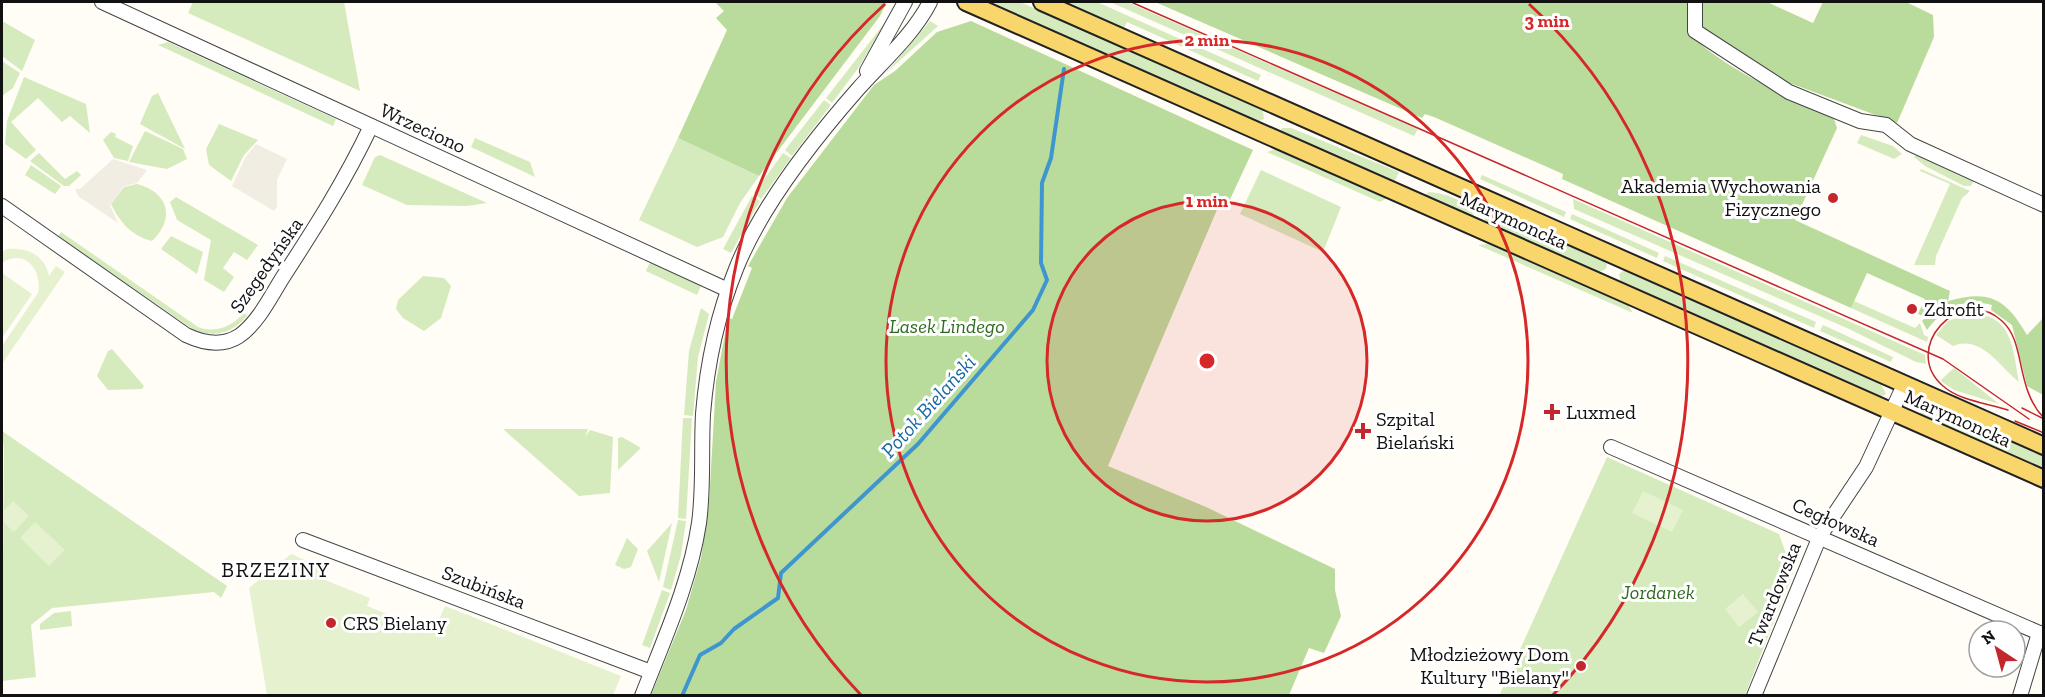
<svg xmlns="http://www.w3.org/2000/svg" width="2045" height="697" font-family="'Zilla Slab',serif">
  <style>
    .green { fill: #d5ebbd }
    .forest { fill: #b9dc9c }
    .pitch { fill: #e6f2cf }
    .plaza { fill: #f1ede2 }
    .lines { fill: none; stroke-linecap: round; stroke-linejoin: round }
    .stream { stroke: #3f96cf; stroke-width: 4 }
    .minor-casing { stroke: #444; stroke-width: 16 }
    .major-casing { stroke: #222; stroke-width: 20 }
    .minor { stroke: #fff; stroke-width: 14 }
    .major { stroke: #f9d66b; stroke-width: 16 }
    .tram { stroke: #c4262e; stroke-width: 1.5 }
    .ring { fill: none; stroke: #d62828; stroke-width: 3 }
    .poi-dot { fill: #c4262e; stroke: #fff; stroke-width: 2 }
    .labels { text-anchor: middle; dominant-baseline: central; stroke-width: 6; stroke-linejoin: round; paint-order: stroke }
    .street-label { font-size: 20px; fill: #111; stroke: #fff }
    .poi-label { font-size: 20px; fill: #111; stroke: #fff; text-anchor: start }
    .park-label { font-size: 20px; font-style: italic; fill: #2f6b1f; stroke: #fff }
    .water-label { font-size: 21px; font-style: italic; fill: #1768a6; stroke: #fff }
    .neighbourhood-label { font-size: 21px; letter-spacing: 1.5px; fill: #111; stroke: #fff }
    .centre { fill: #d62828; stroke: #fff; stroke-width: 3 }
    .ring-label { font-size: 18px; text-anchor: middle; font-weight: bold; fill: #d62828; stroke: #fff; stroke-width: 6; stroke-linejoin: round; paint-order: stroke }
  </style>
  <rect width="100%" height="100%" fill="#fffdf5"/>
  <g class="green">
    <path d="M193,2H344L360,91L188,13Z"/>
    <path d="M989,2H1020L1255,105L1263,111L1264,119L1256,122Z"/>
    <path d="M1065,2H1097L1261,75L1258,81L1127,22L1124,28Z"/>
    <path d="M1110,2H1127L1418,129L1414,136Z"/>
    <path d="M887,20L859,67L832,103L826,98Z"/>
    <path d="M2,21L35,40L22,71L2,56Z"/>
    <path d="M930,21L938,26L886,73Z"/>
    <path d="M168,42L336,119L333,126L158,45Z"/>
    <path d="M2,61L20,73L13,88L2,96Z"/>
    <path d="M24,77L86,104L90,133L70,116L62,122L38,98L11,122L36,150L26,159L5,144L7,121Z"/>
    <path d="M158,93L185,149L140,124L152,96Z"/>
    <path d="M824,100L831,105L792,156L785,150Z"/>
    <path d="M219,124L258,140L244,155L231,181L209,165L206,149Z"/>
    <path d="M1282,128H1291L1399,172L1394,183L1279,132Z"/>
    <path d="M145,131L183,149L187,159L167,169L129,162Z"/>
    <path d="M111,132L116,134L115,137L133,146L128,161L114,158L103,140Z"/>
    <path d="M1861,135L1893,146L1902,154L1894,159L1857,143Z"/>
    <path d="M475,138L530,162L535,177L471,147Z"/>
    <path d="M678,138L759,176L740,203L723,237L697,247L639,220Z"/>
    <path d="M1275,149H1278L1387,198L1380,202L1267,152Z"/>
    <path d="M39,153L65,179L77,171L81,175L69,186H64L30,161Z"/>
    <path d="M783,153L791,158L761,199L754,193Z"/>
    <path d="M1917,154L1974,180L1971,186H1964L1925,166L1914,157Z"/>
    <path d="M380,155L487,203L467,206L407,205L362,185L375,157Z"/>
    <path d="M31,165L61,186L55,194L25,175Z"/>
    <path d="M1921,169L1970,191L1962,198L1936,256L1935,265H1914L1950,184L1920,171Z"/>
    <path d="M1261,170L1341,207L1323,252L1240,214Z"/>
    <path d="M1482,175L1566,212L1564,217L1480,179Z"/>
    <path d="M137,184C168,192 176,218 152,241C131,236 120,222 111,204L124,187Z"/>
    <path d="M1429,192C1444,193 1469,201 1474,216L1424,195Z"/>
    <path d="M752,196L760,201L731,253L723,249Z"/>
    <path d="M176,197L258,245L247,260L234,252L223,268L234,277L224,292L204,280L211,240L177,220L170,202Z"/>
    <path d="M1573,199L1925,355L1926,364L1916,362L1849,329L1574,209Z"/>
    <path d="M1488,212L1529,226L1603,259L1607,264L1606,269L1597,273L1486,223L1483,213Z"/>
    <path d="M1572,214L1659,253L1657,258L1570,219Z"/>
    <path d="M61,232L198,327C216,334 232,326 244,313L247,316C232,333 216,338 194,330L58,236Z"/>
    <path d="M171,236L203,252L197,274L161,249Z"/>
    <path d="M1488,244L1628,305L1633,313L1478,245Z"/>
    <path d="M1665,256L1816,322L1814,328L1663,261Z"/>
    <path d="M650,262L701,286L697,295L646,271Z"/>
    <path d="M1626,269L1880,382L1886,394L1879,398L1621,284L1619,274Z"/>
    <path d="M423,276L444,278L451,286L441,318L424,331L403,318L396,309L398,300Z"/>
    <path d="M1854,301L1915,328L1920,323L1924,335L1928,337L1927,342L1851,308Z"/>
    <path d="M701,308L709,314L698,357L693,416L684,415L689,351Z"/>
    <path d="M1971,313C2013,315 2013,349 2019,382C2000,367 1981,334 1953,346L1936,335L1948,321Z"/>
    <path d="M1823,325L1893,357L1891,362L1820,331Z"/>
    <path d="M112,349L144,386L142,389L108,390L97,376L108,351Z"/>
    <path d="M1954,368L1999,404L1954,390L1942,382L1941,380Z"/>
    <path d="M1926,402L2043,455V471L1919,415Z"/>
    <path d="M683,418H692L686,519L678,518Z"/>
    <path d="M503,429H588L585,437L590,430L613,437L610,493L579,496Z"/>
    <path d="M2,431L227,586L221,598L214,592L52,608L31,625L36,677L2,681L4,449Z"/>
    <path d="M622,437L641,448L618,470V438Z"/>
    <path d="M1607,457L1779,534L1793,573L1745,695L1499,696Z"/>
    <path d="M678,520L686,521L681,555L671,590L663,587Z"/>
    <path d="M672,523L659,582L647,551Z"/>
    <path d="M627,538L638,549L631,567L624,569L615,565Z"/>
    <path d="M662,590L670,593L650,648L642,645Z"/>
    <path d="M71,611L72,626L40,630V624L54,613Z"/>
  </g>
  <g class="forest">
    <path d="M715,2H887L880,16L759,176L678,138L727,30L716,18L724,11Z"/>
    <path d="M1155,2H1690L1687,31C1720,67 1787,97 1833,116L1837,128L1795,220L1950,291L1948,301C1990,289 2006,299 2027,335L2043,318V395L2027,386L2012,325L1991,310L1992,305C1964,297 1943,308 1927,330L1922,321L1926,317L1918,314L1925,299L1867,273L1851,308L1562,179L1563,174L1434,117L1425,114L1422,118Z"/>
    <path d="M1702,2H1767L1813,23L1823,2H1906L1933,15L1934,37L1897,123L1787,82L1701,27Z"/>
    <path d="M971,21L1253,150L1226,208L1219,205L1108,466L1206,507L1335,569V590L1341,616L1324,653L1309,648L1289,695H651L686,610L701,558L709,503L716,382L728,318L732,319L752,268L748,266L787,198L874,85L895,71L937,32Z"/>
  </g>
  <g class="pitch">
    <path d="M7,249C27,247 45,255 49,276L56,266L65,272L2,364V346L38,293C43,270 24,248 2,263V252Z"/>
    <path d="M2,273L32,294L2,338Z"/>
    <path d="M1643,491L1683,510L1672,532L1632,513Z"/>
    <path d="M13,501L29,516L14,532L2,521V513Z"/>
    <path d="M35,522L65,550L49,566L20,538Z"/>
    <path d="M291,554L328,570L325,580L370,598L367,606L433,633L445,606L621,676L613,695H267L249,588Z"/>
    <path d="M1743,594L1758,612L1739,627L1725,609Z"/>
  </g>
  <g class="plaza">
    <path d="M256,144L287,159L277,180V207L274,211L232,186L245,158Z"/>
    <path d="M113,159L147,170L137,183L124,186L110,205L118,223L78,196L75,189H80Z"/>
  </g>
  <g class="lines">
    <path class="stream" d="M682,696L700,655L721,643L734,629L778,598L781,573L918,444L1033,310L1047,280L1041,263L1042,183L1051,158L1064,69"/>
    <g class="minor-casing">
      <g id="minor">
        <path d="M102,2L728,290"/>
        <path d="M1695,2V31L1789,92L1860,121L1886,125L1910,144L2044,205"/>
        <path d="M867,71L905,2"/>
        <path d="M2,206L186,335C203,343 222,347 239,336C258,323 271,296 283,277C316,226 345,181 371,126"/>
        <path d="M1611,447L2044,635"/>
        <path d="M303,540L651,672"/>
        <path d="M642,696C664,639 690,583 699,523C704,487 701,451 703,414C707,364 717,316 736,269C760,208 815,138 858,89C883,61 913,35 930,2"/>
        <path d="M1754,696L1820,536L1866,467L1904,385"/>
        <path d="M2020,696L2039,633"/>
      </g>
    </g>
    <g class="major-casing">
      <g id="major">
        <path d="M966,2L2044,479"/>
        <path d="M1042,2L2044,446"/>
      </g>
    </g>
    <use href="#minor" class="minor"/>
    <use href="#major" class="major"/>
    <g class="tram">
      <path d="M1131,2L1943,359L2029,419"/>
      <path d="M2022,408L2044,419"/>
      <path d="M2008,410C1987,403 1960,401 1943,386C1900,349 1960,283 2002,321C2026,342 2015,387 2043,417"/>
      <path d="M2015,421L2044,433"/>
    </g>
  </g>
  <circle cx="1207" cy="361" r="160" fill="#d62828" fill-opacity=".12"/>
  <g class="ring">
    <circle cx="1207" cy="361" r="160"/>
    <circle cx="1207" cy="361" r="321"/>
    <path d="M861 695A481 481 0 0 1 885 4M1529 4A481 481 0 0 1 1553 695"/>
  </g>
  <g class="poi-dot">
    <circle cx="1833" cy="198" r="6"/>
    <circle cx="1912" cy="309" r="6"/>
    <path d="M1549 403h6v6h6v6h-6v6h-6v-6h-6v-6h6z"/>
    <path d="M1360 422h6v6h6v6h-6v6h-6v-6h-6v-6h6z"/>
    <circle cx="331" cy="623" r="6"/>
    <circle cx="1581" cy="666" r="6"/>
  </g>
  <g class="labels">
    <g class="street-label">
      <text transform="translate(423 128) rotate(25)">Wrzeciono</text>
      <text transform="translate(1514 220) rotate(24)">Marymoncka</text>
      <text transform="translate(266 265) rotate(-55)">Szegedyńska</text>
      <text transform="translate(1958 418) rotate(24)">Marymoncka</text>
      <text transform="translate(1836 522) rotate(24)">Cegłowska</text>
      <text transform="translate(484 587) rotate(21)">Szubińska</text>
      <text transform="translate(1774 594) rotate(-68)">Twardowska</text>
    </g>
    <g class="poi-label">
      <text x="1821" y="186" text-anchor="end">Akademia Wychowania<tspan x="1821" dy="23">Fizycznego</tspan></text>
      <text x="1924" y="309">Zdrofit</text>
      <text x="1566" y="412">Luxmed</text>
      <text x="1376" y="419">Szpital<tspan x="1376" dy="23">Bielański</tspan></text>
      <text x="343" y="623">CRS Bielany</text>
      <text x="1569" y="654" text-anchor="end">Młodzieżowy Dom<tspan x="1569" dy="23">Kultury "Bielany"</tspan></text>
    </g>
    <g class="park-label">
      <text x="947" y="326">Lasek Lindego</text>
      <text x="1658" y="592">Jordanek</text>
    </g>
    <g class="water-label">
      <text transform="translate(928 406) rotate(-48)">Potok Bielański</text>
    </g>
    <g class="neighbourhood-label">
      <text x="276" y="569">BRZEZINY</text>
    </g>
  </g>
  <circle cx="1207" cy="361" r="9" class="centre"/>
  <g class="ring-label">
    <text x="1547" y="27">3 min</text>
    <text x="1207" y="46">2 min</text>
    <text x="1207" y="207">1 min</text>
  </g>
  <rect width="2045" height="697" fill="none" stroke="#111111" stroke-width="6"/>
  <g transform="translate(1997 649) rotate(324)"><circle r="28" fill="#ffffff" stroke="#a0a0a0" stroke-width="1.5"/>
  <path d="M0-4.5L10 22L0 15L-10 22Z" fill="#c4262e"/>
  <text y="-9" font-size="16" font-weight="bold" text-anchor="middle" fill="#111111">N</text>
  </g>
</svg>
